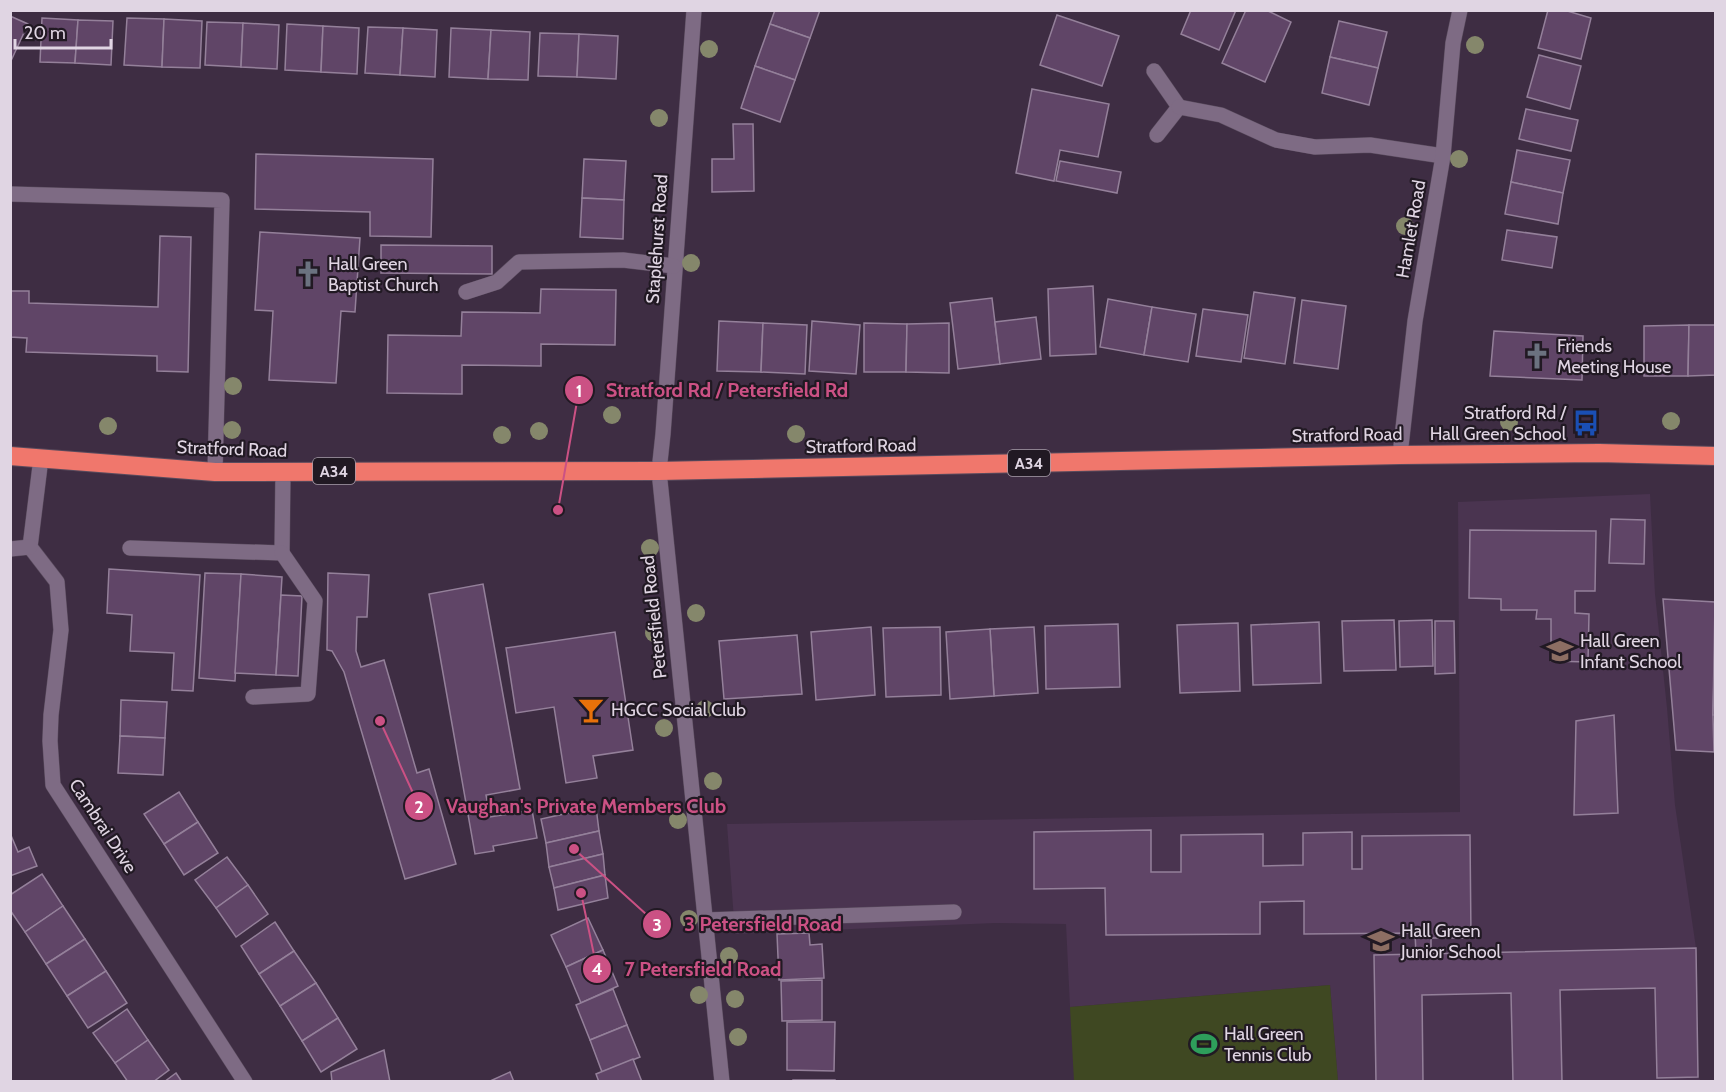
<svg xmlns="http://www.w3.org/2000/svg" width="1726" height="1092" font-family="Cabin,sans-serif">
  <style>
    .built { fill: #4a3450 }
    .green { fill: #3f4822 }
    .building { fill: #604567; stroke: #94809a; stroke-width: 1.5 }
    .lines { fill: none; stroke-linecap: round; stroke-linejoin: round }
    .minor-casing { stroke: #594b5d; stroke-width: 16 }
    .highway-casing { stroke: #594b5d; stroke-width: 20 }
    .minor { stroke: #7e6b84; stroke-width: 15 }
    .highway { stroke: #f0776c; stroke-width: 18 }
    .tree { fill: #85876b }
    .labels { text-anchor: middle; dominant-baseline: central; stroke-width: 4.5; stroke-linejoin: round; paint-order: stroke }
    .shield { fill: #211923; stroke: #a79da9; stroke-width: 1.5 }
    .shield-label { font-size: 16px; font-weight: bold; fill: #e0d5e3 }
    .street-label { font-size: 18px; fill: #e0d5e3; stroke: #211923 }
    .poi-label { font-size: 18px; fill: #e0d5e3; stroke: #211923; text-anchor: start }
    .leader { fill: none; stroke: #cb5184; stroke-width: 2 }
    .callout-dot { fill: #cb5184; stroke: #211923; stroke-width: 2 }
    .mark-label { font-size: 18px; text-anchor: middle; font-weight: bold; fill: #fff }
    .callout-label { font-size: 20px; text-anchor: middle; font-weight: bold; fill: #cb5184; stroke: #211923; stroke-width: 4.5; stroke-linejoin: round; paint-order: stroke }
  </style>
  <rect width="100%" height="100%" fill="#3e2d43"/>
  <path class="built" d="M1650,494L1655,594L1667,708L1675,805L1696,948L1698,1077L1701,1081H1338L1330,985L1070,1007L1066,924L995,923L735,934L727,824L1460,812L1458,502Z"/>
  <path class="green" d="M1330,985L1338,1081H1074L1070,1007Z"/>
  <g class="building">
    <path d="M775,10H820L810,38L770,24Z"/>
    <path d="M1191,10H1236L1219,50L1181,34Z"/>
    <path d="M1246,10H1266L1291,22L1265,82L1222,63Z"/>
    <path d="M1548,10H1564L1591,18L1581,59L1538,48Z"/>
    <path d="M1057,15L1119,36L1102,86L1040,65Z"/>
    <path d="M10,16L28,24L10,63Z"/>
    <path d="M42,18L78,20L75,63L40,62Z"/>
    <path d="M127,18L164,19L162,67L124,65Z"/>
    <path d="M164,19L202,21L200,68L162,67Z"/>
    <path d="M78,20L113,21L111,65L75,63Z"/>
    <path d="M1339,21L1387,32L1378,68L1330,57Z"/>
    <path d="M207,22L243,23L241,67L205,65Z"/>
    <path d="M243,23L279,25L277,69L241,67Z"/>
    <path d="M287,24L323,26L321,72L285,70Z"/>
    <path d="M770,24L810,38L795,80L755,66Z"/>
    <path d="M323,26L359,28L357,74L321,72Z"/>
    <path d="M368,27L403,28L400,75L365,73Z"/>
    <path d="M403,28L437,30L435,77L400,75Z"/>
    <path d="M451,28L491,30L488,79L449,77Z"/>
    <path d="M491,30L530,32L528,80L488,79Z"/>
    <path d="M540,33L579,34L577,77L538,76Z"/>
    <path d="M579,34L618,36L616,79L577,77Z"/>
    <path d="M1539,55L1581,66L1570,109L1527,97Z"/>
    <path d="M1330,57L1378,68L1369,105L1322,93Z"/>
    <path d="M755,66L795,80L780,122L741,108Z"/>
    <path d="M1032,89L1109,104L1098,157L1060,150L1054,181L1016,173Z"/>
    <path d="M1526,109L1578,120L1571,151L1519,139Z"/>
    <path d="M733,124H753L754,191L712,192V159H734Z"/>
    <path d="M1517,150L1570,160L1563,193L1511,182Z"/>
    <path d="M256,154L433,159L431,237L370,236V212L255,209Z"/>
    <path d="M584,159L626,161L624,200L582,198Z"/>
    <path d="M1060,161L1121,172L1117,193L1056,181Z"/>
    <path d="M1511,182L1563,193L1558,224L1505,214Z"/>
    <path d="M582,198L624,200L623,239L580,237Z"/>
    <path d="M1507,230L1557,237L1552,268L1502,260Z"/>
    <path d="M260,232L360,238L355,312L341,311L336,383L269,380L273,311L255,310Z"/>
    <path d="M160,236L191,237L188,372L157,371V356L26,352L27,338L10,337V291H29V303L158,307Z"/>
    <path d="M381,245L492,246V274L381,273Z"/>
    <path d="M1093,286L1096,354L1050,356L1048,289Z"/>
    <path d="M541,289L616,290L615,345L541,344V366L462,365V394L387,393L388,335L461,336L462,312L540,313Z"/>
    <path d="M1254,292L1295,298L1285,364L1244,358Z"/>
    <path d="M992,298L1000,364L958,369L950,303Z"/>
    <path d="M1108,299L1152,307L1144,355L1100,347Z"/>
    <path d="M1302,300L1346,306L1338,369L1294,363Z"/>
    <path d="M1152,307L1196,314L1188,362L1144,355Z"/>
    <path d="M1203,309L1248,315L1241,362L1196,356Z"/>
    <path d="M1036,317L1041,359L1000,364L995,322Z"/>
    <path d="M719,321L763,323L761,372L717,371Z"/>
    <path d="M812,321L860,325L856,374L809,371Z"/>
    <path d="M763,323L807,325L805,374L761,372Z"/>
    <path d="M864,323L907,324L906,372H864Z"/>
    <path d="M949,323V373L906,372L907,324Z"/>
    <path d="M1689,325L1688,376H1644V326Z"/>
    <path d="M1689,325H1716V375L1688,376Z"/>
    <path d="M1494,331L1583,336L1582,380L1490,376Z"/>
    <path d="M1611,519L1645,520L1644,564L1609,563Z"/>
    <path d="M1470,530L1596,531L1595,591H1575V613L1589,614L1588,662L1551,661V619H1536L1537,610H1501V599L1469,598Z"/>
    <path d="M109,569L200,575L193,691L172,690L174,653L130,651L132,615L107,613Z"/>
    <path d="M205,573L241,574L235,681L199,678Z"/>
    <path d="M328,573L369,575L367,617H357L356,651L361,667L384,660L417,773L429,769L456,864L405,879L344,672L332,651L327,650Z"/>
    <path d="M241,574L282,577L276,675L235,673Z"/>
    <path d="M483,584L520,789L486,795L490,817L532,810L537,838L493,846L494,851L475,854L429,594Z"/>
    <path d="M281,595L302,596L298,676L276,675Z"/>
    <path d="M1663,599L1715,602L1713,715L1714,752L1676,750Z"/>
    <path d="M1394,620L1396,670L1344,671L1342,621Z"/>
    <path d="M1432,620L1433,666L1400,667L1399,621Z"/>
    <path d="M1435,621H1454L1455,673L1435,674Z"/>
    <path d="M1319,622L1321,683L1253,685L1251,625Z"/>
    <path d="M1238,623L1240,691L1180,693L1177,625Z"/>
    <path d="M1118,624L1120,687L1046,689L1045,626Z"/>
    <path d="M871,627L875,695L816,700L811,632Z"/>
    <path d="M940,627L941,695L886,697L883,628Z"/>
    <path d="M1034,627L1038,693L994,696L990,629Z"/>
    <path d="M990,629L994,696L950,699L946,632Z"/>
    <path d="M615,632L633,750L593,756L597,778L566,783L554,707L516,713L506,648Z"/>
    <path d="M797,635L802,694L724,699L719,641Z"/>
    <path d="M1715,641H1716V715H1713Z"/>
    <path d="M121,700L167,702L165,738L120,736Z"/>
    <path d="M1614,715L1618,813L1574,815L1576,721Z"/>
    <path d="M120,736L165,738L163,775L118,773Z"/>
    <path d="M179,792L198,822L164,844L144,814Z"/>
    <path d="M596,807L599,831L546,843L541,819Z"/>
    <path d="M198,822L218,853L184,875L164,844Z"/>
    <path d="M1151,830V872H1181V835L1263,834V866L1303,865V833L1352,832V869H1362V836L1470,835L1471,938H1431V954H1416L1415,933L1304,934V901L1260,902V934L1106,935L1105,888L1034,889V832Z"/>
    <path d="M599,831L603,854L549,867L546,843Z"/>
    <path d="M10,833L18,852L29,847L37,866L10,876Z"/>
    <path d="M603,854L605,875L554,888L549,867Z"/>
    <path d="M227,857L248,885L216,908L195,880Z"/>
    <path d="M42,874L63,906L25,932L10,910V895Z"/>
    <path d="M605,875L608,898L558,910L554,888Z"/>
    <path d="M248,885L268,914L236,937L216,908Z"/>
    <path d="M63,906L85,939L46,964L25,932Z"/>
    <path d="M588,918L603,950L566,967L551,935Z"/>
    <path d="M275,922L294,951L259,974L241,946Z"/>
    <path d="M809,933L810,945L822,944L824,978L779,980L777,934Z"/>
    <path d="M85,939L106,971L67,996L46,964Z"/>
    <path d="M1696,948L1698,1077L1657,1078L1655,988L1560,990L1562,1082H1513L1511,993L1422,995L1423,1082H1376L1374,955Z"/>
    <path d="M603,950L618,986L581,1003L566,967Z"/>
    <path d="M294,951L316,983L280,1006L259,974Z"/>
    <path d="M106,971L127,1003L88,1028L67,996Z"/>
    <path d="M822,980V1020L782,1021L781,981Z"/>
    <path d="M316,983L338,1018L302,1041L280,1006Z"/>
    <path d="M613,989L627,1025L590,1040L576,1005Z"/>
    <path d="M127,1009L148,1040L115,1063L93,1033Z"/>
    <path d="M338,1018L357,1049L321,1072L302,1041Z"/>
    <path d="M787,1022H835L834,1071L787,1070Z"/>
    <path d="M627,1025L640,1057L602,1072L590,1040Z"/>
    <path d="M148,1040L169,1070L153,1082H128L115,1063Z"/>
    <path d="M384,1050L390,1082H332L331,1072Z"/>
    <path d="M633,1059L642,1082H599L596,1074Z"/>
    <path d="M510,1072L514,1082H488Z"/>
    <path d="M176,1073L182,1082H164Z"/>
    <rect x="793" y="1080" width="42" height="2"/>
  </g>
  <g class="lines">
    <g class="minor-casing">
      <g id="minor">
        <path d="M694,10L663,434L659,471L722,1082"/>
        <path d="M1154,71L1179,107L1157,135"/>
        <path d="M1179,107L1221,115L1276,140L1315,147L1370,145L1443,156"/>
        <path d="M10,194L222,200L215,472"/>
        <path d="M466,292L497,282L519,262L623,260L674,266"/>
        <path d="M1400,455L1415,321L1443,156L1453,43L1460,10"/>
        <path d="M41,458L30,547L57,582L61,630L51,715L50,741L53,785L245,1082"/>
        <path d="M130,548L282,553L283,471"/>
        <path d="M10,549L30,547"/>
        <path d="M253,697L308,694L315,601L282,553"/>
        <path d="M705,920L954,912"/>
      </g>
    </g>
    <g class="highway-casing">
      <path id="highway" d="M10,456L215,472L659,471L1400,455L1599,453L1716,456"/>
    </g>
    <use href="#minor" class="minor"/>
    <use href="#highway" class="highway"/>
  </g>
  <g class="tree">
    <circle cx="1475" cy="45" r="9"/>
    <circle cx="709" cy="49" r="9"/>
    <circle cx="659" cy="118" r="9"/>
    <circle cx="1459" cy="159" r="9"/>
    <circle cx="1405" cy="226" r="9"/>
    <circle cx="691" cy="263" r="9"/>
    <circle cx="233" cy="386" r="9"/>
    <circle cx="612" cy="415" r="9"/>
    <circle cx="1671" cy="421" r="9"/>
    <circle cx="1509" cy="422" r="9"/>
    <circle cx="108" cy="426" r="9"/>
    <circle cx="232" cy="430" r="9"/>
    <circle cx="539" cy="431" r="9"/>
    <circle cx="796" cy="434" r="9"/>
    <circle cx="502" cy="435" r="9"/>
    <circle cx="650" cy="548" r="9"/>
    <circle cx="696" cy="613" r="9"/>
    <circle cx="654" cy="633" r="9"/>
    <circle cx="705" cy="709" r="9"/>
    <circle cx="664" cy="728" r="9"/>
    <circle cx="713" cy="781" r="9"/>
    <circle cx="678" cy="820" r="9"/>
    <circle cx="689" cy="919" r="9"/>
    <circle cx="729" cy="956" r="9"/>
    <circle cx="699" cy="995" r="9"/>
    <circle cx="735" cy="999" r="9"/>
    <circle cx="738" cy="1037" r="9"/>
  </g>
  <defs>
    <g id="church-bare" transform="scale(2.07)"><path d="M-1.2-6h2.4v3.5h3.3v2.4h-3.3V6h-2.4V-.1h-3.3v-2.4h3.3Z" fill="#6b7280" stroke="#211923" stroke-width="2.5" paint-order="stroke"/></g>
    <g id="bus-bare" transform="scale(2.07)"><path d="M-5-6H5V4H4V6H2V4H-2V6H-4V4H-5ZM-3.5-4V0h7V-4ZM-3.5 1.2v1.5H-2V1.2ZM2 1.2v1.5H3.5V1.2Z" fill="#1a4fb4" stroke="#211923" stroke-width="2.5" paint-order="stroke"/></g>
    <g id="school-bare" transform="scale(2.07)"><path d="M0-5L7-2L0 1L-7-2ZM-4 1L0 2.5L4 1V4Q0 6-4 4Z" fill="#8d6e63" stroke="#211923" stroke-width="2.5" paint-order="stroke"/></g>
    <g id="bar-bare" transform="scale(2.07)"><path d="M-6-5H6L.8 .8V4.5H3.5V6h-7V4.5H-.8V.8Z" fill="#e8710a" stroke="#211923" stroke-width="2.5" paint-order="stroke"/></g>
    <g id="stadium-bare" transform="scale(2.07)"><path d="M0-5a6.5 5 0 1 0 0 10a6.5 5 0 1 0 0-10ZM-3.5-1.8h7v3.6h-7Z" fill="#2e9e5b" stroke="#211923" stroke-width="2.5" paint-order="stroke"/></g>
  </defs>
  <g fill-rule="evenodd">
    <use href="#church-bare" x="308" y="274"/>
    <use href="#church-bare" x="1537" y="356"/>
    <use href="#bus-bare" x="1586" y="423"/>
    <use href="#school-bare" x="1560" y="651"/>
    <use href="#bar-bare" x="591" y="710"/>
    <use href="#school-bare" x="1381" y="941"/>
    <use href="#stadium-bare" x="1204" y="1044"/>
  </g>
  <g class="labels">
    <g class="shield">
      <rect x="1008" y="450" width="42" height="26" rx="4.5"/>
      <rect x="313" y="458" width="42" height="26" rx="4.5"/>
    </g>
    <g class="shield-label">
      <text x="1029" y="463">A34</text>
      <text x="334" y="471">A34</text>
    </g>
    <g class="street-label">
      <text transform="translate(1411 229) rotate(-80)">Hamlet Road</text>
      <text transform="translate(657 239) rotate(-86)">Staplehurst Road</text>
      <text transform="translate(1347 435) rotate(-1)">Stratford Road</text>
      <text transform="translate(861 446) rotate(-1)">Stratford Road</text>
      <text transform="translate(232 449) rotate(2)">Stratford Road</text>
      <text transform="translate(654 617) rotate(-96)">Petersfield Road</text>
      <text transform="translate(103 826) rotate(57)">Cambrai Drive</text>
    </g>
    <g class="poi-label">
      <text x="328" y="264">Hall Green<tspan x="328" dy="21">Baptist Church</tspan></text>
      <text x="1557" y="346">Friends<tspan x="1557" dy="21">Meeting House</tspan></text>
      <text x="1566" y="413" text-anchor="end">Stratford Rd /<tspan x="1566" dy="21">Hall Green School</tspan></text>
      <text x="1580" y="641">Hall Green<tspan x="1580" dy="21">Infant School</tspan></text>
      <text x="611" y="710">HGCC Social Club</text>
      <text x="1401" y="931">Hall Green<tspan x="1401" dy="21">Junior School</tspan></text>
      <text x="1224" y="1034">Hall Green<tspan x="1224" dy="21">Tennis Club</tspan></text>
    </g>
  </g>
  <path class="leader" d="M558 510L579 390M380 721L419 806M574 849L657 924M581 893L597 969"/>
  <g class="callout-dot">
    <circle cx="558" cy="510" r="6"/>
    <circle cx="380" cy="721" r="6"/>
    <circle cx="574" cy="849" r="6"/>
    <circle cx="581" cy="893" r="6"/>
    <circle cx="579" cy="390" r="15"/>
    <circle cx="419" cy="806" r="15"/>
    <circle cx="657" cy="924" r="15"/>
    <circle cx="597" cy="969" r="15"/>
  </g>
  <g class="mark-label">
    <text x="579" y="397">1</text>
    <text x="419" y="813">2</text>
    <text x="657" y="931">3</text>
    <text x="597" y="975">4</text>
  </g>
  <g class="callout-label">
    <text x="727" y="397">Stratford Rd / Petersfield Rd</text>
    <text x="586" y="813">Vaughan's Private Members Club</text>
    <text x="763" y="931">3 Petersfield Road</text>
    <text x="703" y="976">7 Petersfield Road</text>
  </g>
  <rect width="1726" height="1092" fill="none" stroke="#e0d5e3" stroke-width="24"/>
  <path d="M15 39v9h96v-9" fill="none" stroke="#e0d5e3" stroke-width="3"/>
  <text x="24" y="39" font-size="18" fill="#e0d5e3" stroke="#211923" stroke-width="4.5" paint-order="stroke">20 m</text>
</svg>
